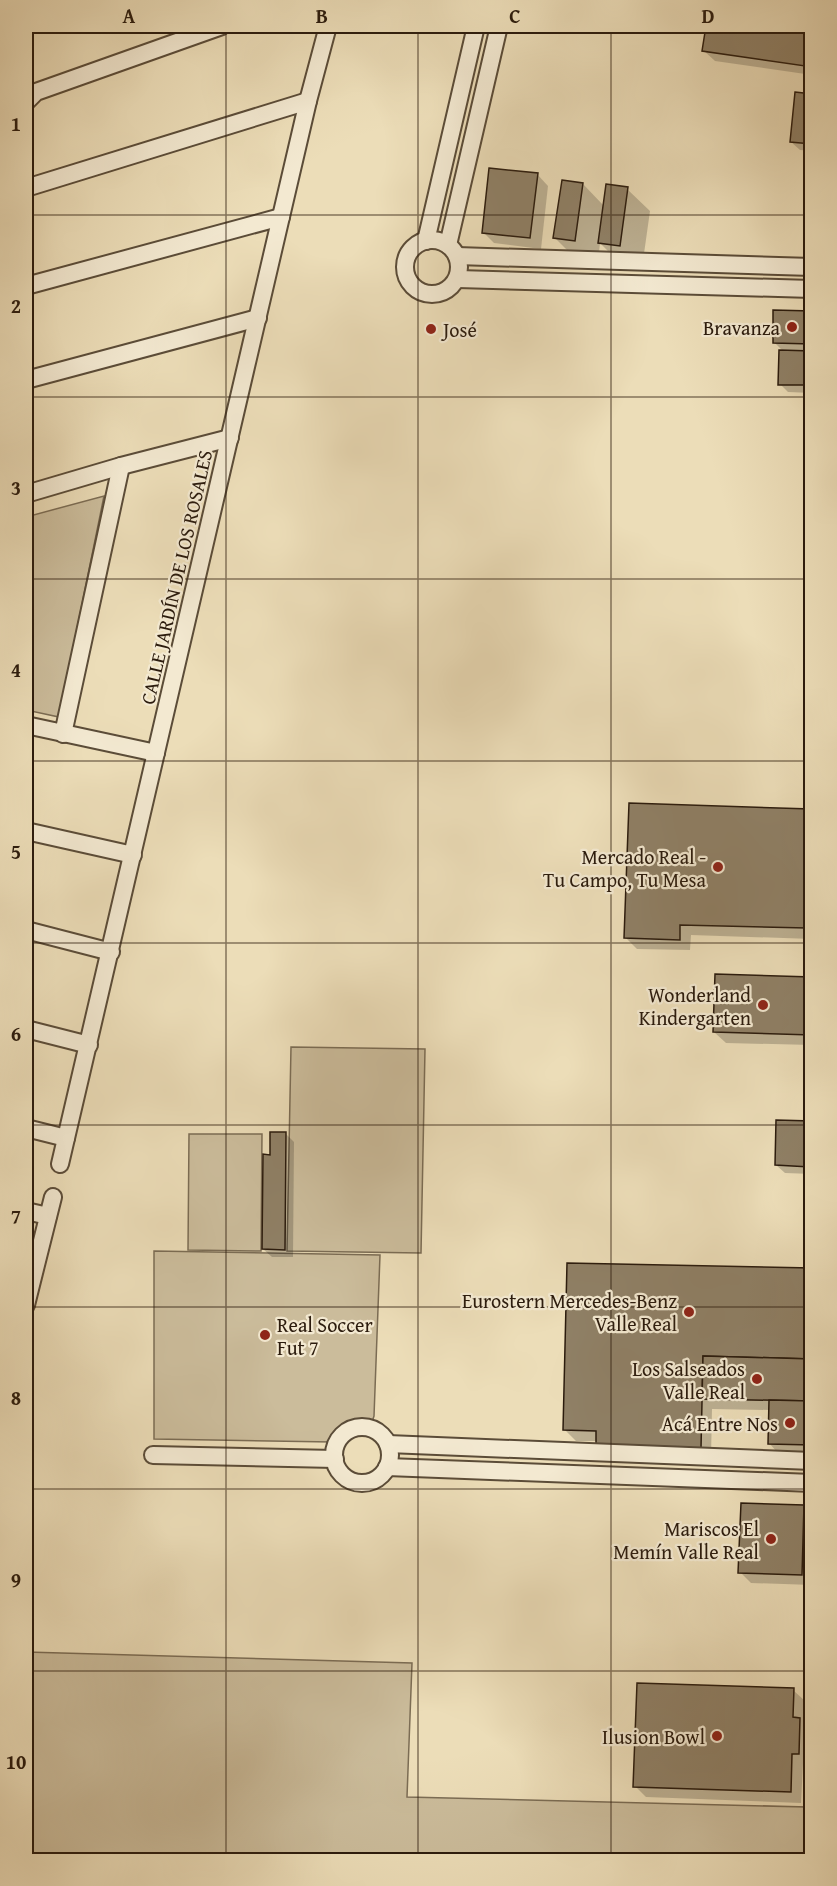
<svg xmlns="http://www.w3.org/2000/svg" width="837" height="1886" font-family="'Gentium Book Plus',serif">
  <style>
    .green { fill: #cbbc9b; stroke: #7b6c54; stroke-width: 1.5 }
    .shadow { fill: #0003 }
    .building { fill: #8f8066; stroke: #2b1b0d; stroke-width: 1.5 }
    .lines { fill: none; stroke-linecap: round; stroke-linejoin: round }
    .minor-casing { stroke: #5b4c38; stroke-width: 20 }
    .minor { stroke: #f3e9d1; stroke-width: 16 }
    .grid { fill: none; stroke: #2b1b0d; stroke-width: 1.5; stroke-opacity: 0.55 }
    .poi-dot { fill: #8f2418; stroke: #f3e9d1; stroke-width: 2 }
    .labels { text-anchor: middle; dominant-baseline: central; stroke-width: 4.5; stroke-linejoin: round; paint-order: stroke }
    .poi-label { font-size: 20px; fill: #2b1b0d; stroke: #f3e9d1; text-anchor: end }
    .street-label { font-size: 20px; fill: #2b1b0d; stroke: #f3e9d1 }
    .neatline { fill: none; stroke: #2b1b0d; stroke-width: 2 }
    .grid-label { font-size: 20px; text-anchor: middle; font-weight: bold; fill: #2b1b0d }
  </style>
  <rect width="100%" height="100%" fill="#ecddb8"/>
  <filter id="stains"><feTurbulence type="fractalNoise" baseFrequency=".00333" numOctaves="4"/><feColorMatrix values="0 0 0 0 .2 0 0 0 0 .09 0 0 0 0 .02 0 0 0 .5 -.17"/></filter>
  <radialGradient id="worn" r=".72"><stop offset=".6" stop-color="#630" stop-opacity="0"/><stop offset="1" stop-color="#630" stop-opacity=".3"/></radialGradient>
  <g class="green">
    <path d="M104,496L59,717L26,710V517Z"/>
    <path d="M291,1047L425,1049L421,1253L287,1251Z"/>
    <path d="M189,1134H262L261,1251L188,1250Z"/>
    <path d="M154,1251L380,1255L374,1416L372,1422C351,1421 344,1424 332,1442L154,1439Z"/>
    <path d="M26,1652L412,1663L407,1797L807,1807L806,1860H26Z"/>
  </g>
  <g class="shadow">
    <path d="M707,26H812V75L715,61L703,50Z"/>
    <path d="M812,96V151L800,150L791,142Z"/>
    <path d="M537,174L548,186L541,249L494,243L483,232Z"/>
    <path d="M583,184L604,206L627,189L650,211L642,268L622,265L600,243L598,263L577,260L555,238Z"/>
    <path d="M812,312V393L788,392L780,384L783,351L774,342Z"/>
    <path d="M810,810L812,939L691,935L690,950L637,949L626,938Z"/>
    <path d="M812,979V1045L726,1043L714,1032Z"/>
    <path d="M812,1123V1174L785,1173L776,1165Z"/>
    <path d="M286,1134L294,1142L293,1257H272L263,1249L272,1156Z"/>
    <path d="M812,1270V1453L777,1452L769,1443L770,1410L712,1409L711,1459L597,1441H576L565,1430Z"/>
    <path d="M803,1507L812,1515V1585L751,1583L740,1572Z"/>
    <path d="M793,1690L805,1701L804,1723L811,1730L810,1764H803L801,1803L646,1797L635,1786Z"/>
  </g>
  <g class="building">
    <path d="M706,26H812V67L702,51Z"/>
    <path d="M795,92L812,94V144L790,142Z"/>
    <path d="M489,168L538,173L530,238L482,233Z"/>
    <path d="M562,180L583,183L575,241L553,238Z"/>
    <path d="M606,184L628,187L620,246L598,243Z"/>
    <path d="M773,310L812,311V344L773,343Z"/>
    <path d="M779,350L812,351V385H778Z"/>
    <path d="M629,803L811,809L807,928L680,925V940L624,938Z"/>
    <path d="M715,974L812,977V1035L713,1032Z"/>
    <path d="M776,1120L812,1121L810,1167L775,1165Z"/>
    <path d="M270,1132H286L285,1250L262,1249L263,1154L270,1155Z"/>
    <path d="M567,1263L812,1268V1359L703,1356L701,1448L596,1446V1431L563,1430Z"/>
    <path d="M703,1356L812,1359V1401L702,1399Z"/>
    <path d="M769,1400L812,1401V1445L768,1444Z"/>
    <path d="M741,1503L804,1505L802,1575L738,1573Z"/>
    <path d="M637,1683L794,1688L793,1717L800,1718L799,1754H792L791,1792L633,1787Z"/>
  </g>
  <g class="lines">
    <g class="minor-casing">
      <g id="minor">
        <path d="M26,102L36,92L222,26"/>
        <path d="M26,188L308,101"/>
        <circle cx="432" cy="267" r="27"/>
        <path d="M426,241L476,26"/>
        <path d="M448,245L499,26"/>
        <path d="M457,256L812,267"/>
        <path d="M458,279L812,289"/>
        <path d="M26,286L281,217"/>
        <path d="M26,380L258,318"/>
        <path d="M26,494L121,466L230,438"/>
        <path d="M26,725L156,753"/>
        <path d="M63,734L121,466"/>
        <path d="M26,831L133,855"/>
        <path d="M26,930L111,952"/>
        <path d="M26,1029L89,1045"/>
        <path d="M26,1128L66,1138"/>
        <path d="M60,1164L308,101L328,26"/>
        <path d="M26,1211L48,1216"/>
        <path d="M26,1305L53,1197"/>
        <circle cx="362" cy="1455" r="28"/>
        <path d="M388,1444L812,1461"/>
        <path d="M153,1455L335,1459"/>
        <path d="M387,1467L812,1483"/>
      </g>
    </g>
    <use href="#minor" class="minor"/>
  </g>
  <path class="grid" d="M226,26V1860M418,26V1860M611,26V1860M26,215H812M26,397H812M26,579H812M26,761H812M26,943H812M26,1125H812M26,1307H812M26,1489H812M26,1671H812"/>
  <g class="poi-dot">
    <circle cx="792" cy="327" r="6"/>
    <circle cx="431" cy="329" r="6"/>
    <circle cx="718" cy="867" r="6"/>
    <circle cx="763" cy="1005" r="6"/>
    <circle cx="689" cy="1312" r="6"/>
    <circle cx="265" cy="1335" r="6"/>
    <circle cx="757" cy="1379" r="6"/>
    <circle cx="790" cy="1423" r="6"/>
    <circle cx="771" cy="1539" r="6"/>
    <circle cx="717" cy="1736" r="6"/>
  </g>
  <g class="labels">
    <g class="poi-label">
      <text x="780" y="327">Bravanza</text>
      <text x="443" y="329" text-anchor="start">José</text>
      <text x="706" y="856">Mercado Real -<tspan x="706" dy="23">Tu Campo, Tu Mesa</tspan></text>
      <text x="751" y="994">Wonderland<tspan x="751" dy="23">Kindergarten</tspan></text>
      <text x="677" y="1300">Eurostern Mercedes-Benz<tspan x="677" dy="23">Valle Real</tspan></text>
      <text x="277" y="1324" text-anchor="start">Real Soccer<tspan x="277" dy="23">Fut 7</tspan></text>
      <text x="745" y="1368">Los Salseados<tspan x="745" dy="23">Valle Real</tspan></text>
      <text x="778" y="1423">Acá Entre Nos</text>
      <text x="759" y="1528">Mariscos El<tspan x="759" dy="23">Memín Valle Real</tspan></text>
      <text x="705" y="1736">Ilusion Bowl</text>
    </g>
    <g class="street-label">
      <text transform="translate(176 577) rotate(-77)">CALLE JARDÍN DE LOS ROSALES</text>
    </g>
  </g>
  <rect width="837" height="1886" fill="none" stroke="#ecddb8" stroke-width="66"/>
  <rect x="33" y="33" width="771" height="1820" class="neatline"/>
  <g class="grid-label">
    <text x="129" y="23">A</text>
    <text x="322" y="23">B</text>
    <text x="515" y="23">C</text>
    <text x="708" y="23">D</text>
    <text x="16" y="131">1</text>
    <text x="16" y="313">2</text>
    <text x="16" y="495">3</text>
    <text x="16" y="677">4</text>
    <text x="16" y="859">5</text>
    <text x="16" y="1041">6</text>
    <text x="16" y="1223">7</text>
    <text x="16" y="1405">8</text>
    <text x="16" y="1587">9</text>
    <text x="16" y="1769">10</text>
  </g>
  <rect width="100%" height="100%" filter="url(#stains)"/>
  <rect width="100%" height="100%" fill="url(#worn)"/>
</svg>
